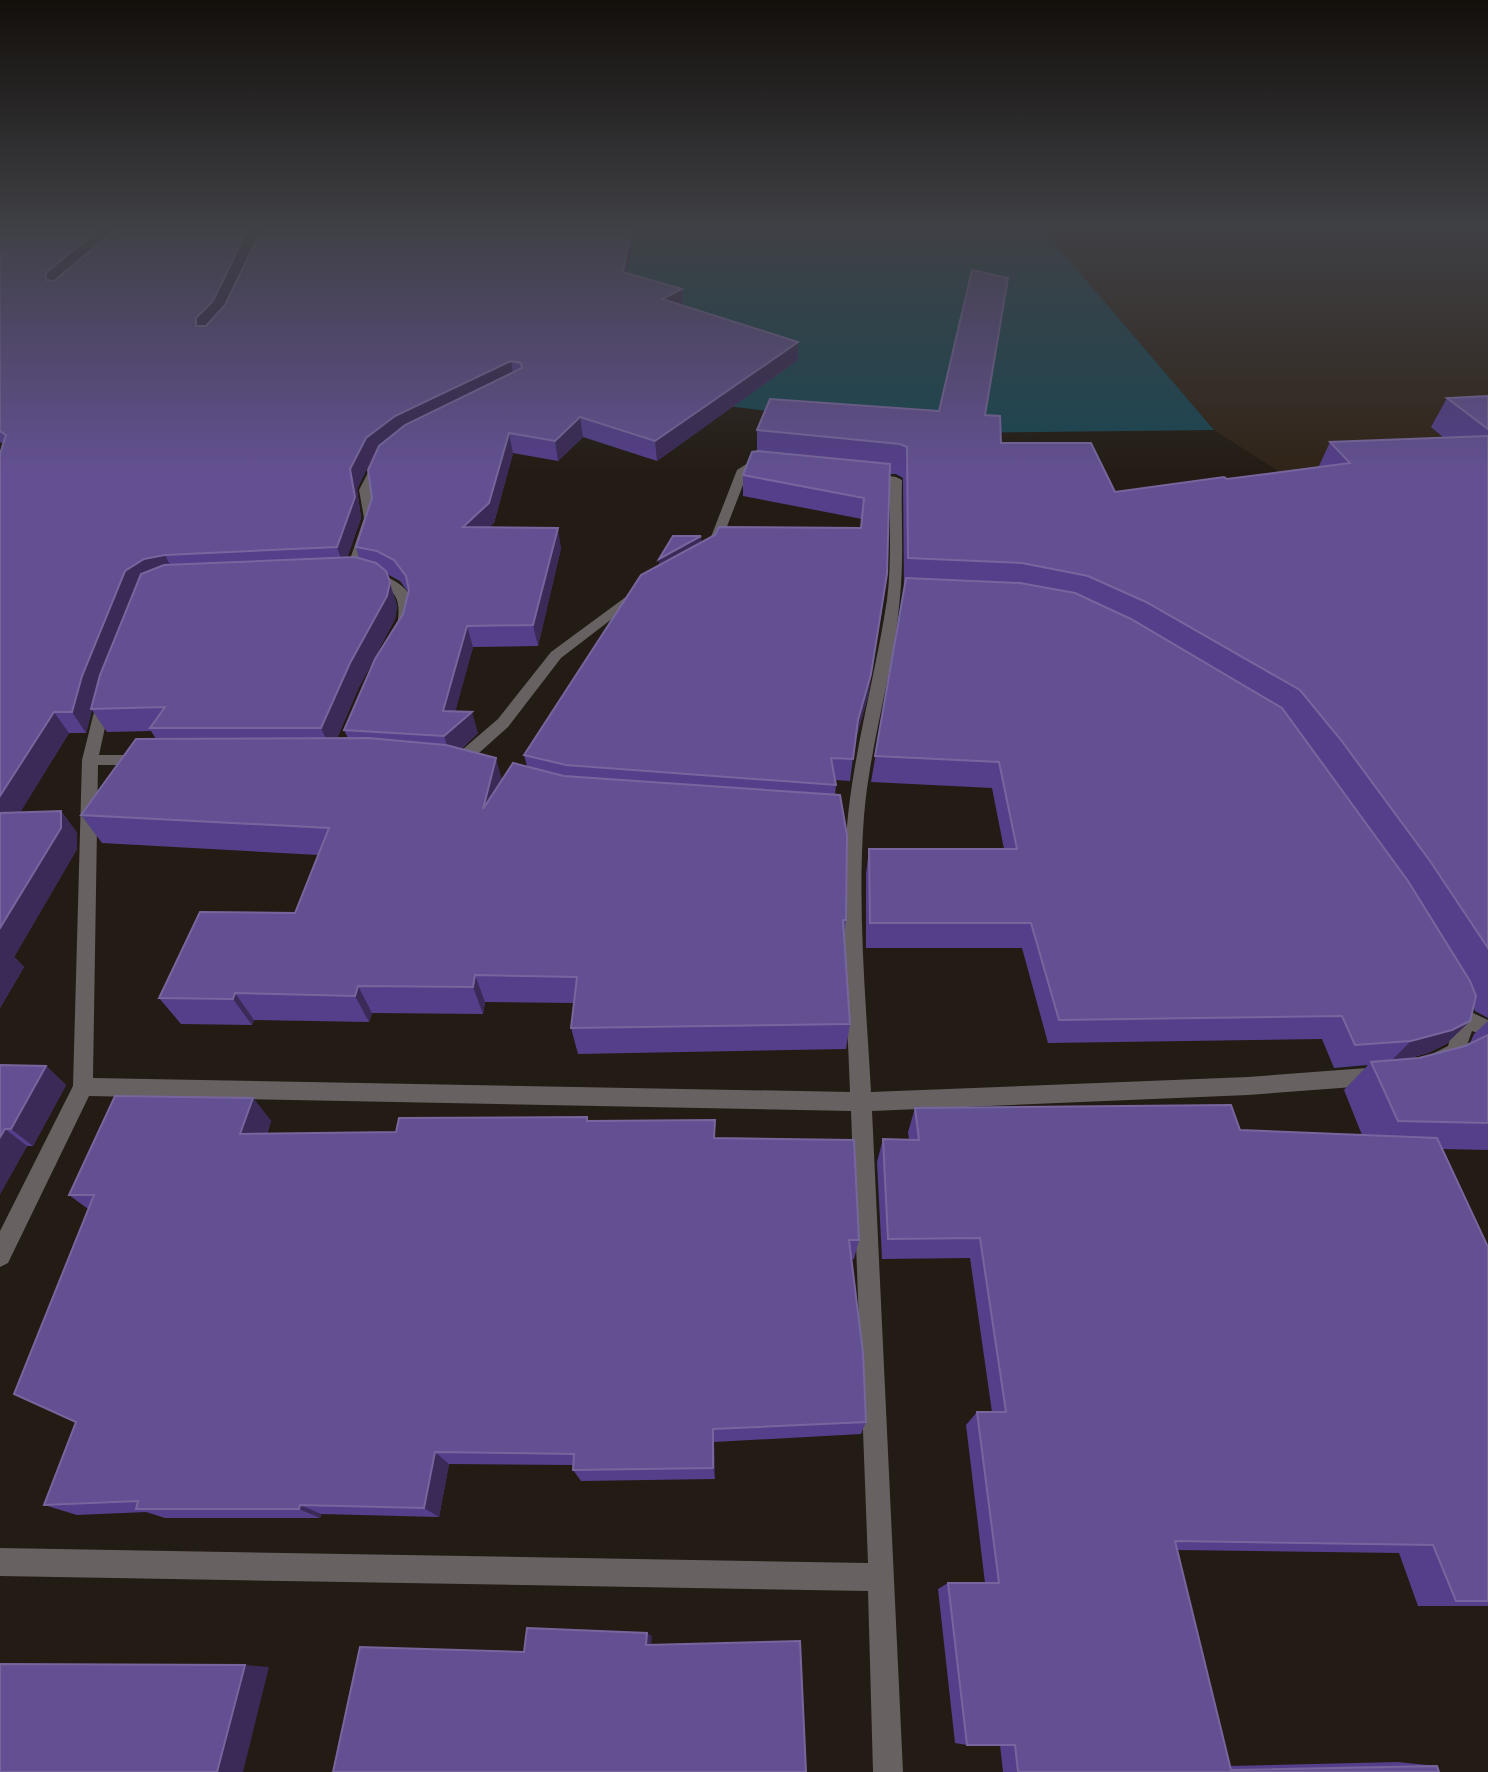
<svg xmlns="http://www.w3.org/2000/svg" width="1488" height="1772" font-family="Inter,sans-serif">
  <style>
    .built { fill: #302418 }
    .water { fill: #1a4652 }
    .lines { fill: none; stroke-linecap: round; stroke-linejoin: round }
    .minor { fill: #676161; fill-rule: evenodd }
    .wall { fill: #543f8a; fill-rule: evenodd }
    .shaded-wall { fill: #3a2a57 }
    .building { fill: #635092; stroke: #77669d; stroke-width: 2 }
  </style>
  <rect width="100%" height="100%" fill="#231c14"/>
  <path class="built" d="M1038,225H1488V685L1284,475L1214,430Z"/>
  <path class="water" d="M432,225H1039L1214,430L950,433L529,382Z"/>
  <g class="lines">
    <g class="minor">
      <path d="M375,459L385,461L371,490L376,518L357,574L351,578L345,574L364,518L359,490Z"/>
      <path d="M748,463L767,464L773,467L767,470L748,472L719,547L713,551L709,550L707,547L737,470Z"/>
      <path d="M868,473L896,477L902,480C901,519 904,558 900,597C894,671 870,742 864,816C857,908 866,1001 871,1092L1248,1077L1380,1067L1387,1070L1390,1076L1387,1082L1380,1085L1248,1095L872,1111L903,1772H873L868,1591L0,1576V1548L868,1563L851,1111L89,1096L8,1263L0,1267V1231L73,1086L82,760L97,700L104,695L111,700L99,755H143L151,760L143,765H98L93,1078L850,1092C847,1001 838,907 848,815C856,742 876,672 887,600C892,562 889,521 890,483L864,478L862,476Z"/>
      <path d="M368,570C393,577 424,592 410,623L405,624L398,620C402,592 388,585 363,577V571Z"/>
      <path d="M642,585L647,586V592L561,658L508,727L461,769H449L447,765L449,761L498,719L551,652Z"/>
      <path d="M1461,1000L1468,1002L1473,1013L1488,1020V1037L1472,1031L1463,1057L1437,1070L1430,1067L1427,1061L1430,1055L1448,1046L1455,1019L1451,1008L1454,1002Z"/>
    </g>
  </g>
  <g class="wall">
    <path d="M0,225L627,273L682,289L683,305L798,342V360L657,461L583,437L558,461L513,453L494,523L489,527L561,548L538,646L473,647L455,711L478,733L461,749L502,780L527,766L524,755L659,565V559L702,543L861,528L862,519L743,496V475L757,451V430L985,415L1001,443L1115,492L1318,468L1330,442L1444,438L1431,427L1447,398L1488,396V1018L1475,1011L1474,1008L1470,1021L1446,1044L1428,1053L1403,1060L1419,1058L1465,1046L1470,1043L1474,1034L1488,1021V1150L1443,1149L1488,1247V1606H1418L1399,1553L1177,1550L1230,1766L1398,1762L1437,1766L1439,1772H1003L1000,1745H967L955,1743L938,1589L948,1583H985L966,1425L977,1412H992L970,1258L882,1259L877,1162L883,1139L909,1140L908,1132L915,1108L1240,1130L1362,1135L1344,1090L1368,1065L1334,1068L1322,1039L1048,1043L1022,948H866V874L869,849H1004L992,788L871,782L904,590L903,478L896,474H890L887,574L884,596L868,696L855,742L850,781L835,780L836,785L835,795L846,920L844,936L850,1024L846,1049L578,1054L571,1028L574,1003L485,1002L483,1014L372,1013L369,1022L254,1020L252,1025L181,1024L159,998L295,913L318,855L102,843L81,815L156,739L151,731L107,732L92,710L86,733H69L20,812L61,811L77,833V849L14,957L24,967L0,1008L3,444L0,442ZM374,456L372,498L356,547L359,559L347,558L361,518L357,489L372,458ZM387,574L400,581L408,592L403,614L344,730L348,738H337L359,687L395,619L397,606Z"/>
    <path d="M0,1065L46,1066L66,1085L33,1146H27L0,1194Z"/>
    <path d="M253,1098L271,1121L267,1134L396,1132L588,1121L716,1138L859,1240L854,1259H852L866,1422L861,1434L714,1442L715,1479L581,1481L573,1470V1465L449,1464L439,1517L321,1514L320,1518H165L146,1512L77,1515L44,1505L76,1422L88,1209L69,1195Z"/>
  </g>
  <g class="shaded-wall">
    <path d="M104,225H130L54,290L46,280V273Z"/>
    <path d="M253,225H274L252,247L220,319L203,336L196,326V318L247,231Z"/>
    <path d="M632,225H636L625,289L623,272Z"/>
    <path d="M682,289L683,307L662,299Z"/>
    <path d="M798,342V360L657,461L655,441Z"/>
    <path d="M511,361L514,380L400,436L372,458L357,489L361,518L344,567L337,547L350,469L366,438L395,416Z"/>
    <path d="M580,417L583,437L558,461L555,441Z"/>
    <path d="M509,433L513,453L494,523L468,548L463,527Z"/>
    <path d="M558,528L561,548L538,646L533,625Z"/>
    <path d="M701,536L702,549L659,571V559Z"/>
    <path d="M165,555L175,575L91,709L92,710L86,733L72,712L82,676L125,571L144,559Z"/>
    <path d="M386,571L397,606L395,619L359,687L331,751L321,728Z"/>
    <path d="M887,574L868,696L855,742L850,781L858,720Z"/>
    <path d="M467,626L473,647L450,731L472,712L478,733L451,757L444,736L443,711Z"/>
    <path d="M54,712L69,733L7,834L0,825V796Z"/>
    <path d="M496,758L504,787L483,809Z"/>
    <path d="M61,811L77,833V849L14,957L24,967L0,1008V928Z"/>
    <path d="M475,975L485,1002L483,1014L473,987Z"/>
    <path d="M358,986L372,1013L369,1022L355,996Z"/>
    <path d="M235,993L254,1020L252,1025L233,999Z"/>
    <path d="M1470,1021L1446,1044L1428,1053L1389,1063L1411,1041Z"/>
    <path d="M46,1066L66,1085L33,1146L11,1129Z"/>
    <path d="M253,1098L271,1121L259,1156L240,1134Z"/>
    <path d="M5,1129L27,1146L0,1194V1137Z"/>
    <path d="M713,1429L714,1442L715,1479L713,1468Z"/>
    <path d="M435,1452L449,1464L439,1517L424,1508Z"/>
    <path d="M300,1505L321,1514L320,1518L299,1509Z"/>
    <path d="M647,1633L652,1636L651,1648L646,1645Z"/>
    <path d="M245,1665L269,1667L243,1772H217Z"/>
  </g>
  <g class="building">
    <path d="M0,225H104L46,273V280L54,281L121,225H253L247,231L213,301L196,318V326H206L225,305L259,235L269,225H632L623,272L682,289L662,299L798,342L655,441L580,417L555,441L509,433L489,503L463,527L558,528L533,625L467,626L443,711L472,712L444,736L344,730L375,659L403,614L409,590L406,576L394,560L377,551L356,547L372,498L368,470L379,446L405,425L522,368L521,363L511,361L395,416L366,438L350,469L355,497L337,547L165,555L144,559L125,571L82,676L72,712H54L0,796V454L6,435L0,431Z"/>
    <path d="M972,270L1008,278L985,415L1000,416L1001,443H1091L1115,492L1224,477L1227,479L1350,463L1330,442L1488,436V948L1430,861L1341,740L1300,690L1146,602L1088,576L1022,563L908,558L907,447L900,444L757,430L770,399L939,411Z"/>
    <path d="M1488,396V429L1447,398Z"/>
    <path d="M758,451L890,464L887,574L871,674L858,720L853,759L831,758L836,785L566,765L524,755L641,575L715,535L719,527L861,528L864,498L743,475L752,452Z"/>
    <path d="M673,536H701L659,559Z"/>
    <path d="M355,557L376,563L386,571L390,582L387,596L350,663L321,728H150L165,707L91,709L100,675L141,574L164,565Z"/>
    <path d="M906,578L1020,583L1075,593L1131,619L1282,708L1408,881L1470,981L1476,996L1470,1021L1452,1030L1411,1041L1355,1045L1342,1016L1059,1020L1031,923H870L869,849H1017L999,762L875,756Z"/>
    <path d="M368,738L446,745L496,758L483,809L513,763L564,776L840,795L847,835L846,920H843L850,1024L571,1028L577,977L475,975L473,987L358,986L355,996L235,993L233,999L159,998L200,912L295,913L329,828L81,815L136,739Z"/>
    <path d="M61,811V828L0,928V813Z"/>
    <path d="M1488,1035V1123L1398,1121L1371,1062L1419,1058L1465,1046Z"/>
    <path d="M0,1065L46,1066L11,1129H5L0,1137Z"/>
    <path d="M115,1096L253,1098L240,1134L396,1132L399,1118L587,1117V1121L715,1120L714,1138L854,1140L859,1240H849L863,1353L866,1422L713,1429V1468L573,1470L574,1454L435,1452L424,1508L300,1505L299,1509H136L138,1501L44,1505L76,1422L14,1394L94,1195H69Z"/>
    <path d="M1231,1105L1240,1130L1437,1138L1488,1247V1601H1456L1433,1545L1175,1541L1231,1770L1437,1766L1439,1772H1018L1015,1745H967L948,1583H999L977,1412H1006L980,1238L888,1239L883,1139L919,1140L915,1108Z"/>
    <path d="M527,1628L647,1633L646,1645L800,1641L806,1772H333L360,1647L524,1652Z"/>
    <path d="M0,1664L245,1665L217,1772H0Z"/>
  </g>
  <linearGradient id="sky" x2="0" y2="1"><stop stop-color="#130f0b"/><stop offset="0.48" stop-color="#3f4045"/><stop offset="1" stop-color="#3f4045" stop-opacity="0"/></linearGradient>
  <rect width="1488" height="473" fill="url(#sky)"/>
</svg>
